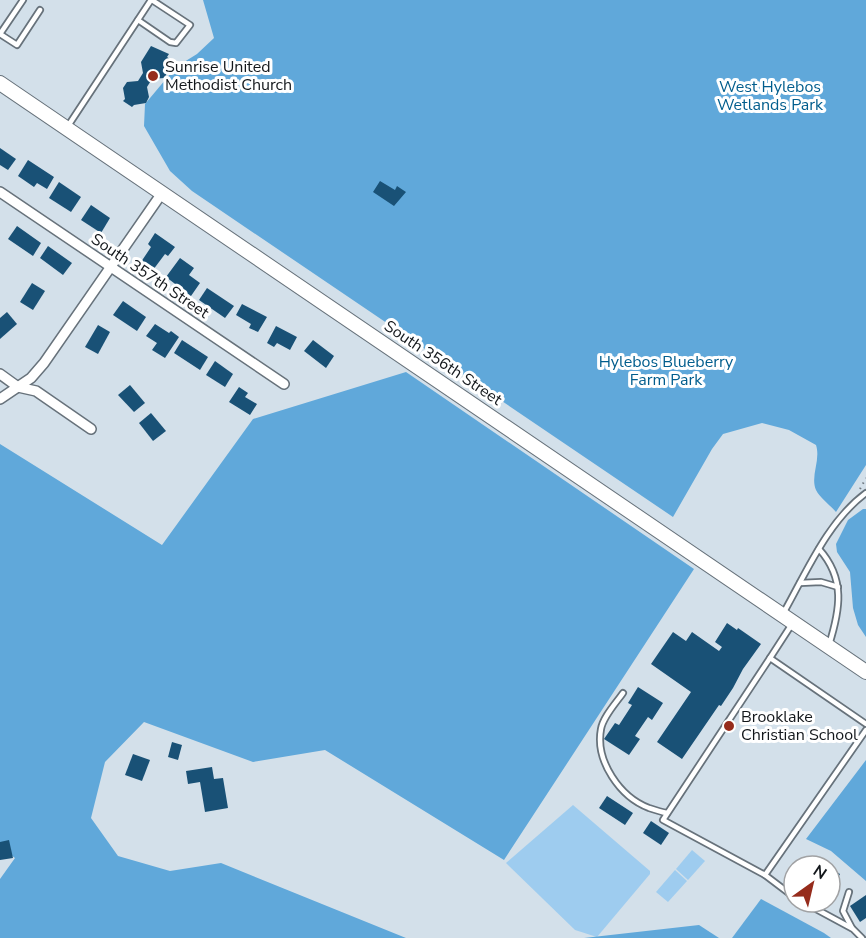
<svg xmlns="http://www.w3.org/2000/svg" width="866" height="938" font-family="'Nunito Sans',sans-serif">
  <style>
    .green { fill: #9eccef }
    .forest { fill: #60a8da }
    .building { fill: #195176 }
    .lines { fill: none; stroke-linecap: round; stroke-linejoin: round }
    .lane-casing { stroke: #67727b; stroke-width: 8 }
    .street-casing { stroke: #67727b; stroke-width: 12 }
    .secondary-casing { stroke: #67727b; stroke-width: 16 }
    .path { stroke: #717a81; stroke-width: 2; stroke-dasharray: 1.5 4.5; stroke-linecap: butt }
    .lane { stroke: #fff; stroke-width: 4.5 }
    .street { stroke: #fff; stroke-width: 9 }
    .secondary { stroke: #fff; stroke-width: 14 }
    .poi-dot { fill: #962c1c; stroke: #fff; stroke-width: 2 }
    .labels { text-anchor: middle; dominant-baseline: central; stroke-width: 6; stroke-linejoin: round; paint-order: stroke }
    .poi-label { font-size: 16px; fill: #13171b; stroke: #fff; text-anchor: start }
    .park-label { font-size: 16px; fill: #015d8d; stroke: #fff }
    .street-label { font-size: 16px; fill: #13171b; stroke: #fff }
  </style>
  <rect width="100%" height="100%" fill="#d3e0ea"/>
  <g class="green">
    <path d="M573,805L650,871V874L597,937L575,930L506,863Z"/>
    <path d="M692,850L705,861L688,880L676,869Z"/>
    <path d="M675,870L687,881L668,902L656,892Z"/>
  </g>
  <g class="forest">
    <path d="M203,0H866V465L836,512C830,505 820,498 816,490C810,476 821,460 816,445L789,430L762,423L723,434L712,449L673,517L192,191L170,171L144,126L145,104L176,67L197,54L214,38Z"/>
    <path d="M406,372L694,569L504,860L325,750L253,762L144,722L105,762L91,818L118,856L170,871L221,863L406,938H0V879L15,858L0,847V444L162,545L253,419Z"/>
    <path d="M863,509H866V637L858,625L853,608L850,572L837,552L836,544L848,520Z"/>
    <path d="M866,760V881L831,851L806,839Z"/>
    <path d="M761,899L824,933L831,938H732Z"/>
    <path d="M699,925L719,938H584Z"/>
  </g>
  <g class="building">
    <path d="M151,46L169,54L167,57L174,62L164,78L152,79L147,87L149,97L146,103L134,105L132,107L123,101L125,99L123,88L127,82L138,81L143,73L141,62Z"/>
    <path d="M0,148L16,159L8,170L0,165Z"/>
    <path d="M28,160L54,177L47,189L37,183L34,187L18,176Z"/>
    <path d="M380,181L395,190L397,186L406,192L394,206L373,192Z"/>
    <path d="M59,182L81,197L71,212L49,198Z"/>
    <path d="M91,205L110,218L101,233L81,220Z"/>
    <path d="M17,226L41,243L33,256L8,239Z"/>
    <path d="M155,233L175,247L168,256L165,254L153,270L141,262L151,247L148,244Z"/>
    <path d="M48,246L72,263L63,275L40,258Z"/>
    <path d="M180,258L194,268L189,275L200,283L191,296L166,277Z"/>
    <path d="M32,283L45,291L33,310L20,302Z"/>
    <path d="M207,288L234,306L225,318L199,300Z"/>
    <path d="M123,301L146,317L137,331L113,315Z"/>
    <path d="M242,304L267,317L258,332L249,328L251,324L236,315Z"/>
    <path d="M7,312L17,324L0,339V318Z"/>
    <path d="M155,324L169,333L171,331L179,337L165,358L152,350L157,343L146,336Z"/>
    <path d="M98,325L110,332L98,354L85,347Z"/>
    <path d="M276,326L297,337L290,350L277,343L274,347L267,343Z"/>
    <path d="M182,340L208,357L200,370L174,353Z"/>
    <path d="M313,340L334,356L326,368L304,351Z"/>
    <path d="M215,361L233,374L225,387L206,375Z"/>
    <path d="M130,385L145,403L134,412L118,395Z"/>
    <path d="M239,387L248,393L245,397L257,404L250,415L229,402Z"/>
    <path d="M151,413L166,431L153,441L139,423Z"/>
    <path d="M727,623L737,630L738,628L761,644L743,669L733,688L721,706L719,705L682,759L657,742L691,692L651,664L673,632L686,641L692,632L719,651L722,647L715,642Z"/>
    <path d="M638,687L663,703L652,720L648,717L635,736L640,739L629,755L604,739L615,723L619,725L632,705L628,703Z"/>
    <path d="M172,742L182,745L178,760L168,757Z"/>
    <path d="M133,754L150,760L142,781L125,775Z"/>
    <path d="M212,767L214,779L223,778L228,808L205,812L200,782L188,784L186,771Z"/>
    <path d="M607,796L633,813L625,825L599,808Z"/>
    <path d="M651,821L669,833L661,845L643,833Z"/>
    <path d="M9,840L13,858L0,860V842Z"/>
    <path d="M811,856L827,866H805Z"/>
    <path d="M830,868L840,874L830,891Z"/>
    <path d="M866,895V918L860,922L850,906Z"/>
  </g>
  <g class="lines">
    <g class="lane-casing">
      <g id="lane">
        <path d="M138,20L170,42L176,43L190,25L152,0"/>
        <path d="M0,34L17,45L40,10"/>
        <path d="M0,34L23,0"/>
        <path d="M68,126L151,0"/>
        <path d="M819,549C846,579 840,610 829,645"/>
        <path d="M800,583L821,582L838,587"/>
        <path d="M784,612C807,571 828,521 866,493"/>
        <path d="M792,624L770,658L866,724"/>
        <path d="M623,693C616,703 603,717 601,729C595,761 620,797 649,808C655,810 661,812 667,813"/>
        <path d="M765,875L663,820L770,658"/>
        <path d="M849,892L843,911L852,928"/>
        <path d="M794,897L765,875L866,730"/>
        <path d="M803,902L853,929L862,938"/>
      </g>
    </g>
    <g class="street-casing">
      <g id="street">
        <path d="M0,192L284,384"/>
        <path d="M0,374L18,387L36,391L91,429"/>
        <path d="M0,399L31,378L44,363L162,193"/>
      </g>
    </g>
    <g class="secondary-casing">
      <path id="secondary" d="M0,83L866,672"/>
    </g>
    <path class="path" d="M860,489L866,478"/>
    <use href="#lane" class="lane"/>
    <use href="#street" class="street"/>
    <use href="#secondary" class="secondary"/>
  </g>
  <g class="poi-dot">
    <circle cx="153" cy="76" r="6"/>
    <circle cx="729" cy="726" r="6"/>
  </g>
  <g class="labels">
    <g class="poi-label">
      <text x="165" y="67">Sunrise United<tspan x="165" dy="18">Methodist Church</tspan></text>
      <text x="741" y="717">Brooklake<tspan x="741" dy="18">Christian School</tspan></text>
    </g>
    <g class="park-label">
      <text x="770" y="87">West Hylebos<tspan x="770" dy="18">Wetlands Park</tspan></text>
      <text x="666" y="362">Hylebos Blueberry<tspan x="666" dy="18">Farm Park</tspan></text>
    </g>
    <g class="street-label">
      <text transform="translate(150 276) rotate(34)">South 357th Street</text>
      <text transform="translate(443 363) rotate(34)">South 356th Street</text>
    </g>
  </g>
  <g transform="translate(812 884) rotate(34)"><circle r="28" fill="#ffffff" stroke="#a1a2a4" stroke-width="1.5"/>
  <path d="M0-4.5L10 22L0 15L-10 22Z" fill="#962c1c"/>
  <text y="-9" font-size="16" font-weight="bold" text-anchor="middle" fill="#13171b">N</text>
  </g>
</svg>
